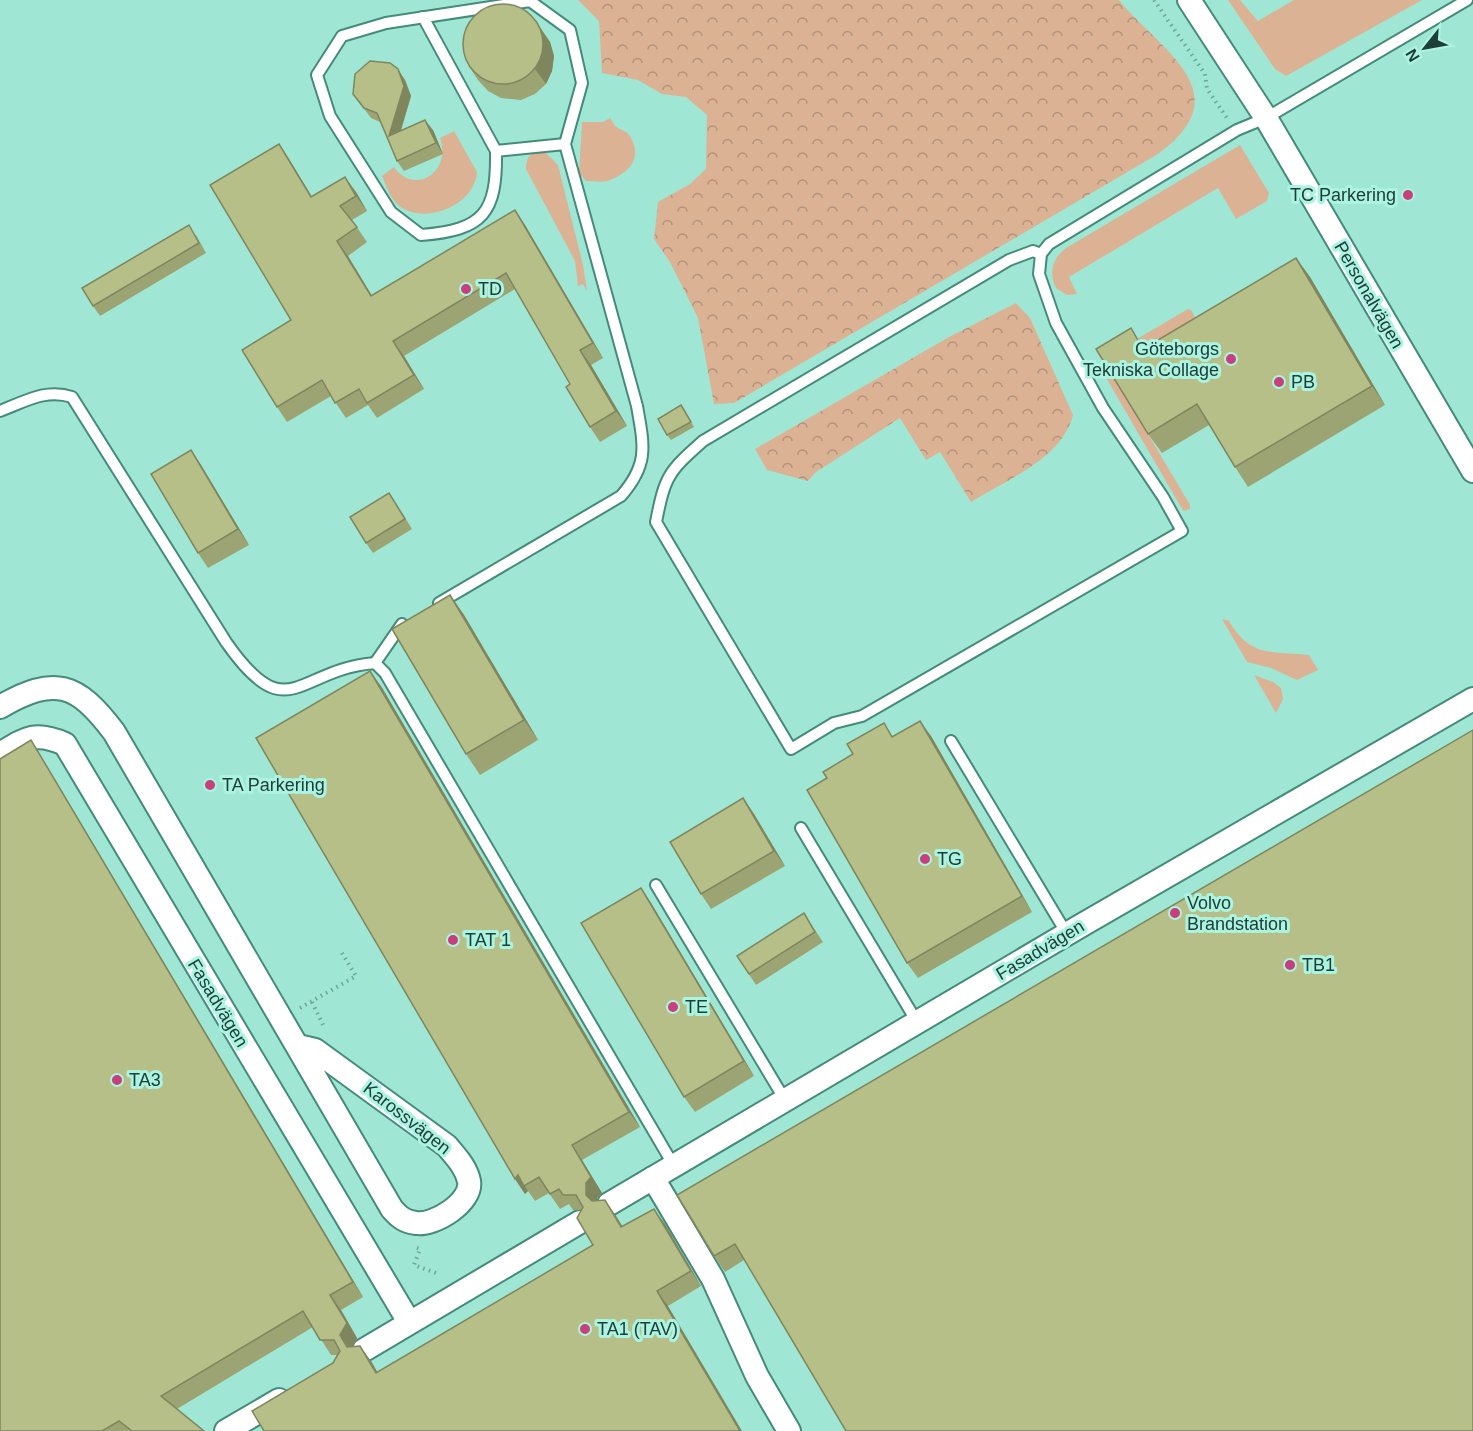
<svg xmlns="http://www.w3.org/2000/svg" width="1473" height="1431" font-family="Arial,sans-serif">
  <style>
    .green { fill: #dcb294 }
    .forest { fill: url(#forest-crowns) }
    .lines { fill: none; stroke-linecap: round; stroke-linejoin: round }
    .lane-casing { stroke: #448b7a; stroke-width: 14 }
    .street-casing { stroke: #448b7a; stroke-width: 26 }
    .path { stroke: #6ea597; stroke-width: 4; stroke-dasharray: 1.5 4.5; stroke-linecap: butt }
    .lane { stroke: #fff; stroke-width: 10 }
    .street { stroke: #fff; stroke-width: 22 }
    .wall { fill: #9ca474 }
    .shaded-wall { fill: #7f865e }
    .building { fill: #b5bf87; stroke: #7f865e; stroke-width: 1.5 }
    .poi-dot { fill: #c73f7c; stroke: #acf4e2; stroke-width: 2 }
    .labels { text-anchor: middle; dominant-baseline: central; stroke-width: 6; stroke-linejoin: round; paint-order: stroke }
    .poi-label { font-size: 18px; fill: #203e37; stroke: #acf4e2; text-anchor: start }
    .street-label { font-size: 18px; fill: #203e37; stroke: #acf4e2 }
  </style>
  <defs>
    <pattern id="forest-crowns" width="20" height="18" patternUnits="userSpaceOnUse" patternTransform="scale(1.5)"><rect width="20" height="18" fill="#dcb294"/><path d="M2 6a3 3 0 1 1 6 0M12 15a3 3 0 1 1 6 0" fill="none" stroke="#b2927a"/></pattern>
  </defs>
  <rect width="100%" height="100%" fill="#9fe7d4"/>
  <g class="green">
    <path d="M1228,0H1240L1258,21L1294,0H1422L1286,76L1275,69Z"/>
    <path d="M610,118C612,120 613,124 615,126C620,130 626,130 630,136C643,158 630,172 610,180C604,183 593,181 586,181L579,173L582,122H603Z"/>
    <path d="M454,131L477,172C475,204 429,224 402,208C391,201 387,188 382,176L394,167C413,195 452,174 440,138Z"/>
    <path d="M1240,145L1269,193L1267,201L1236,219L1218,188L1069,277L1077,294L1067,295L1056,288C1048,272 1053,258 1066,248Z"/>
    <path d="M544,151L558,165L583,265L587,291L583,284L578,286L575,261L526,169C526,156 531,151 544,151Z"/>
    <path d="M1188,309L1192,311L1197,323L1154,344L1137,339Z"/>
    <path d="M1104,367L1109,368L1190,505V509L1184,511L1182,509L1104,374Z"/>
    <path d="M1222,619L1229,621C1251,658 1272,651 1309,655L1318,670L1297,680L1271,668L1247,662Z"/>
    <path d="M1254,675L1273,682L1281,688L1283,699L1276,713Z"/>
  </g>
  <g class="forest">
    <path d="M578,0H1119C1159,50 1243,92 1158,154L734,403L714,404L698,318L670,262L654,239L658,202L690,184L706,169L707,115L686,97L662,94L638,80L602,73L599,21Z"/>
    <path d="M1016,303L1030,318L1073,415C1062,459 1006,480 971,502L940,452L926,460L900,418L816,472L808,481L767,470L755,449L949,337Z"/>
  </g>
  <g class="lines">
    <g class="lane-casing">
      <g id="lane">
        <path d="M423,17L496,151"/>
        <path d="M1041,254L1033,251L1009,260L703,441C668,472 665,476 656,522L791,749L834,723L862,716L1182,531L1163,497L1103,408L1056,323L1039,274L1041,254L1049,244L1237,130L1266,118L1467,0"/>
        <path d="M0,411C24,402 46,388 72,397L226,642C288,731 297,669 375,663L385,673L674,1166"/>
        <path d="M439,603L621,496C649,464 644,446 637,406L565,144L582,83L570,30L530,1L386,23L342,36L317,75L330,116L391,212L421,235C484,230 497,213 496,151L565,144"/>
        <path d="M375,663L402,624"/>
        <path d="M951,741L1067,934"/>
        <path d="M801,828L917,1022"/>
        <path d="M656,885L785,1100"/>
      </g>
    </g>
    <g class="street-casing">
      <g id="street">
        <path d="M1189,0L1266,118L1473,471"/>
        <path d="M0,707C55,675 77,683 114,732L392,1209C399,1217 405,1222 416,1223C434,1226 473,1202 469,1181C466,1167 456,1157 447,1146L315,1050L298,1046"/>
        <path d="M0,754C26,738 35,731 65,744L409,1322"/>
        <path d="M653,1178L713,1279L757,1376L789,1431"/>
        <path d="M609,1204L1082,925L1473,699"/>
        <path d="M364,1350L580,1222"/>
        <path d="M226,1431L279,1400"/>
      </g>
    </g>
    <g class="path">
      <path d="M1154,0L1205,74L1207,89L1227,118"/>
      <path d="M312,1002L325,1029"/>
      <path d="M300,1008L356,976L340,950"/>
      <path d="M417,1248L420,1249L414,1265L436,1273"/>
    </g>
    <use href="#lane" class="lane"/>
    <use href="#street" class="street"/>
  </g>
  <g class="wall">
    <path d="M539,26L550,42L554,56L552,71L546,84L535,94L521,100L501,98L488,91L478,80L468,65Z"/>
    <path d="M405,80L411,96L401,131L433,130L443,154L404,171L397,161L380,122L371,118L353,94Z"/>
    <path d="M279,144L289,159L312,197L356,192L367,211L352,220L367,242L348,256L372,296L515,210L525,225L603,358L591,365L627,426L600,442L590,427L570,384L515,289L404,356L424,389L377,418L368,405L346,418L331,396L287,422L277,407L291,320Z"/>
    <path d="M196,235L206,253L100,316L93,306Z"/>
    <path d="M1296,258L1310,277L1385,405L1248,487L1235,467L1209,425L1162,453L1148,434L1145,348Z"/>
    <path d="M681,405L694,427L671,440L667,435Z"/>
    <path d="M201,465L249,545L208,568L198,553Z"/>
    <path d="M396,503L412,529L373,553L366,543Z"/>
    <path d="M450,595L464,615L538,740L480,775L466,754Z"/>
    <path d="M381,686L640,1127L582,1160L602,1193L597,1198V1201L616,1216L622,1226L665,1224L701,1286L668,1306L264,1431L333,1363L337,1355H331L313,1327L177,1409L204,1431H0L31,740L41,756L363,1297L341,1310L357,1338L353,1347L371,1361L378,1373L593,1245L581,1210H573L569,1204L560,1209L549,1193L535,1201L528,1191L525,1194L515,1179Z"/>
    <path d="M884,723L893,737L931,736L1032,912L918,978L907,963L827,778L853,754Z"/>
    <path d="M1473,730L744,1260L725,1272L714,1256Z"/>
    <path d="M743,798L754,814L785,866L711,909L701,894Z"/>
    <path d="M641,888L651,903L754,1076L695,1112L684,1097Z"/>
    <path d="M811,924L823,942L756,985L737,956Z"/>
  </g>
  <g class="shaded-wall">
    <path d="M539,26L550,42L554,56L552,71L546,84L535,69Z"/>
    <path d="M398,69L405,80L411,96L396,146L389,136Z"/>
    <path d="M425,120L433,130L443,154L436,143Z"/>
    <path d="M279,144L289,159L321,212L311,197Z"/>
    <path d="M345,177L356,192L367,211L356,196Z"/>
    <path d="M515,210L525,225L603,358L593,343Z"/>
    <path d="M337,241L348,256L381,311L371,296Z"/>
    <path d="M1296,258L1310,277L1385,405L1372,386Z"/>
    <path d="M393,341L404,356L424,389L414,375Z"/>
    <path d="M580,350L591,365L627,426L616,411Z"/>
    <path d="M191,450L201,465L249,545L238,529Z"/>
    <path d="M450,595L464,615L538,740L524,720Z"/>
    <path d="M370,671L381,686L640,1127L629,1112Z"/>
    <path d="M920,721L931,736L1032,912L1022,896Z"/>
    <path d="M31,740L41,756L363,1297L353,1282Z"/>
    <path d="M743,798L754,814L785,866L774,851Z"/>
    <path d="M641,888L651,903L754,1076L744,1061Z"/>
    <path d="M572,1145L582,1160L602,1193L597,1198V1210L586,1195Z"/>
    <path d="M518,1175L528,1191L525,1194L515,1179Z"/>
    <path d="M605,1200L616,1216L632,1242L621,1227Z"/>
    <path d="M654,1209L665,1224L701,1286L691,1271Z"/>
    <path d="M657,1291L668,1306L742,1431H740Z"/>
    <path d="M330,1295L341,1310L357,1338L351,1351L340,1335Z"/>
    <path d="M360,1346L371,1361L387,1389L376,1373Z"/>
  </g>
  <g class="building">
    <circle cx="503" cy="44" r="40"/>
    <path d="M370,61L390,63L398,69L404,86L389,136L425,120L436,143L397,161L377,113L364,108L353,94L355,74Z"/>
    <path d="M279,144L311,197L345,177L356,196L340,206L357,227L337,241L371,296L515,210L593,343L580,350L616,411L590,427L566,387L570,384L506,273L393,341L414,375L367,403L359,389L335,403L322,380L277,407L242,350L291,320L210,185Z"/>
    <path d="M189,225L199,243L93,306L82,288Z"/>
    <path d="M1296,258L1372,386L1235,467L1197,404L1148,434L1096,349L1131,328L1143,349Z"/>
    <path d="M681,405L691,422L667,435L658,419Z"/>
    <path d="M191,450L238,529L198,553L151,474Z"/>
    <path d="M389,493L405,519L366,543L350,517Z"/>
    <path d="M450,595L524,720L466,754L392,629Z"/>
    <path d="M370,671L629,1112L572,1145L591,1177L586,1183V1195L592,1201L605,1200L621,1227L654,1209L691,1271L657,1291L740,1431H264L252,1411L333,1363L340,1351L334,1340H320L303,1311L161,1396L204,1431H132L119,1421L102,1431H0V759L31,740L353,1282L330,1295L347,1323L340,1335L347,1347L360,1346L376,1373L593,1245L577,1218L583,1207L576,1195H563L559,1189L550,1194L539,1177L524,1186L518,1175L515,1179L256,738Z"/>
    <path d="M920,721L1022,896L907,963L807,790L827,778L823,772L853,754L847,744L884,723L892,737Z"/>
    <path d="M1473,730V1431H846L735,1244L714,1256L677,1195Z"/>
    <path d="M743,798L774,851L701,894L670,842Z"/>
    <path d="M641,888L744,1061L684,1097L581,923Z"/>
    <path d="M804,913L815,932L749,974L737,956Z"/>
  </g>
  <g class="poi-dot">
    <circle cx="1408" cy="195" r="6"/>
    <circle cx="466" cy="289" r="6"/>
    <circle cx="1231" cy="359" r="6"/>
    <circle cx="1279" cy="382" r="6"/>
    <circle cx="210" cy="785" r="6"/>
    <circle cx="925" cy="859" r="6"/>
    <circle cx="1175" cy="913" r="6"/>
    <circle cx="453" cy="940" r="6"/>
    <circle cx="1290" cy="965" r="6"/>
    <circle cx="673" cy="1007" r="6"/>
    <circle cx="117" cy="1080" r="6"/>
    <circle cx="585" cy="1329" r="6"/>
  </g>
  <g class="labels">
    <g class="poi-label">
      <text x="1396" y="195" text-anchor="end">TC Parkering</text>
      <text x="478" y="289">TD</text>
      <text x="1219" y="349" text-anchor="end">Göteborgs<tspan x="1219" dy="21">Tekniska Collage</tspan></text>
      <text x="1291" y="382">PB</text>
      <text x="222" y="785">TA Parkering</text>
      <text x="937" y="859">TG</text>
      <text x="1187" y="903">Volvo<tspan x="1187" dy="21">Brandstation</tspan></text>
      <text x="465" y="940">TAT 1</text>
      <text x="1302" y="965">TB1</text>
      <text x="685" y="1007">TE</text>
      <text x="129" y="1080">TA3</text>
      <text x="597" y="1329">TA1 (TAV)</text>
    </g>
    <g class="street-label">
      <text transform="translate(1369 295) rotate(60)">Personalvägen</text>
      <text transform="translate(1040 950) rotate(-31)">Fasadvägen</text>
      <text transform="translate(218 1003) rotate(59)">Fasadvägen</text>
      <text transform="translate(407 1118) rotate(38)">Karossvägen</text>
    </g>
  </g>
  <g transform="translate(1425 48) rotate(239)" stroke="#acf4e2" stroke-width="4.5" paint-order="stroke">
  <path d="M0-4.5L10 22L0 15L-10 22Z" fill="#203e37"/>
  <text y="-9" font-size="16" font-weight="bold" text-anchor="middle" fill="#203e37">N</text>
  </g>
</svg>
